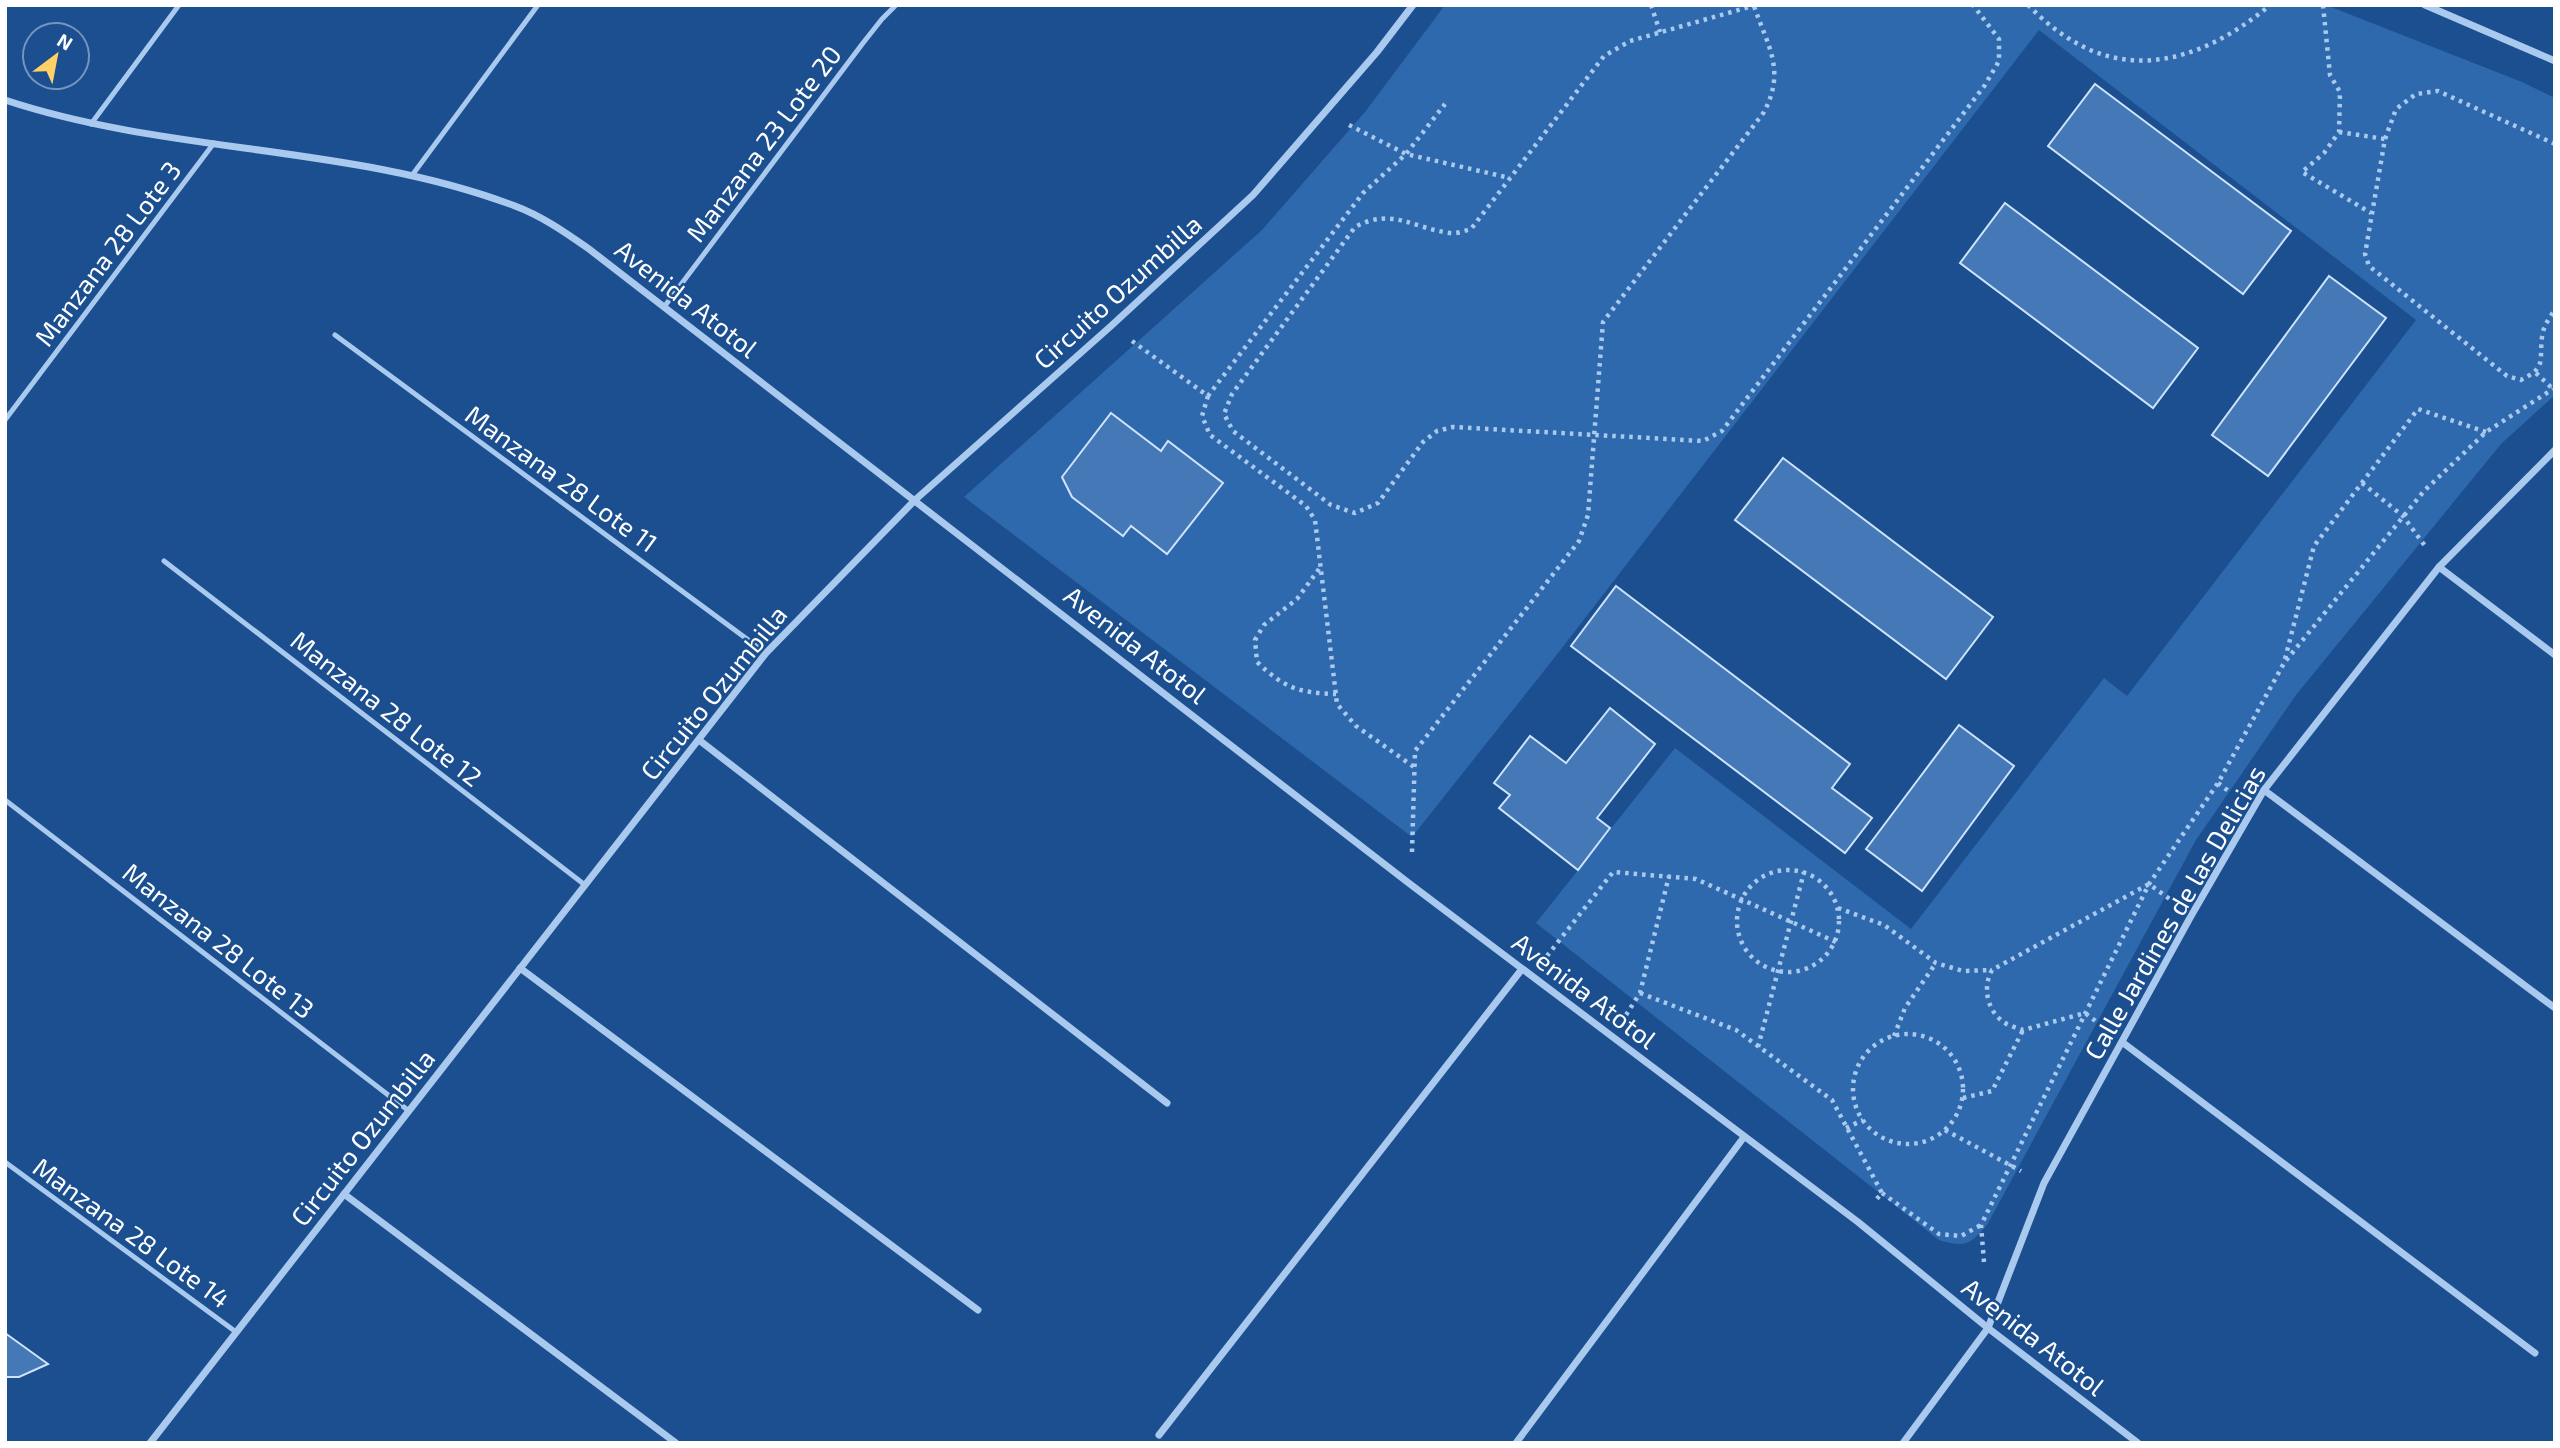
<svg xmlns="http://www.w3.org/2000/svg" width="2560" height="1448" font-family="'Exo 2',sans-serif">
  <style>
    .green { fill: #2e69ad }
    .building { fill: #4478b7; stroke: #cfe3fa; stroke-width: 2 }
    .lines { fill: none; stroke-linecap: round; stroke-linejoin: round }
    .path { stroke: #a9c9ee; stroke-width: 4.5; stroke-dasharray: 3.5 5; stroke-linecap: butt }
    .lane { stroke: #a9c9ee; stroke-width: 5 }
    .street { stroke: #a9c9ee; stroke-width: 7 }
    .labels { text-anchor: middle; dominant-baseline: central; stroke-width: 5; stroke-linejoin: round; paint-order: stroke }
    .street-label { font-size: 26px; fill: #fff; stroke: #1b4f8f }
  </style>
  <rect width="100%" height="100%" fill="#1b4f8f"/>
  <path class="green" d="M1445,5H2326L2522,82L2555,98V395L2501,444L2296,695L2196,840L1987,1225C1970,1245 1965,1248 1939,1240L1536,923L1675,748L1911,929L2104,678L2127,696L2416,320L2039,30L1555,657L1412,837L964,497L1262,230L1365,112Z"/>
  <g class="building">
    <path d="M2095,84L2291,231L2243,294L2048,146Z"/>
    <path d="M2005,203L2198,348L2153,408L1960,263Z"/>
    <path d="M2329,276L2386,318L2268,476L2212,435Z"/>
    <path d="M1111,413L1161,451L1168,441L1223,483L1167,554L1131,526L1123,536L1072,497L1062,477Z"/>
    <path d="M1783,458L1993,617L1946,679L1735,520Z"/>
    <path d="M1616,586L1850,764L1832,788L1872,818L1845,853L1571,646Z"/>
    <path d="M1610,708L1655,744L1597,818L1610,828L1578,870L1499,808L1510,795L1494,783L1530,736L1566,763Z"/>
    <path d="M1959,725L2014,766L1922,891L1866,849Z"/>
    <path d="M5,1333L48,1364L19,1377H5Z"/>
  </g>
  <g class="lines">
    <g class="path">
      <path d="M1651,5L1660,32"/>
      <path d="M1756,5L1630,41L1604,56L1471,229C1464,231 1456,234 1450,233C1412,228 1392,207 1355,227L1232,394L1224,414L1233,431L1331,505L1355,513L1378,503L1423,442L1437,431L1453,427L1703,441L1722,431L1985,85L1999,61V39L1973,5"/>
      <path d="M2028,5C2039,16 2052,28 2065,36C2135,84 2211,55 2270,5"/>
      <path d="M2323,5L2330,75L2340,92L2339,132L2324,153L2302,172L2371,213"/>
      <path d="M1349,125L1406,154L1510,178"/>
      <path d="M2339,132L2385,139"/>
      <path d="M2555,144L2438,91L2416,94L2396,109L2385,139L2365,254L2369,266L2507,376L2521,380C2547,367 2539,361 2542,337C2543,327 2549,318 2555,310"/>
      <path d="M1132,341L1208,396L1363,193L1406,154L1445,104"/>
      <path d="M2536,373L2553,389"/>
      <path d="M1208,396L1202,416L1210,435L1306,506L1315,520L1337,704L1356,726L1414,767"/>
      <path d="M2362,483L2403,516L2425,546"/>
      <path d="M1319,569L1297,599L1264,625L1255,640L1257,662C1284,688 1299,693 1336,694"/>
      <path d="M2285,659L2314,546L2418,409L2486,432"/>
      <path d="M2218,783L2231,793"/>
      <path d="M1412,852L1415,751L1579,541L1588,515L1603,322L1764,112C1786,70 1768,47 1754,6"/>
      <circle cx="1788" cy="921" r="51"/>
      <path d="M1838,908L1884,925L1936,963L1963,971L1992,970"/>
      <path d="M1547,956L1613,872L1696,879L1836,942"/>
      <path d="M1640,993L1736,1030L1832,1100L1882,1193L1874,1202"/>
      <path d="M1626,1015L1640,993L1669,876"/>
      <path d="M2102,1026L2085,1013L2023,1030C2017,1028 2007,1025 2002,1021C1986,1008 1983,986 1992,970L2149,884L2171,900"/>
      <circle cx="1908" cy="1089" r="55"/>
      <path d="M1894,1036L1905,1008L1936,963"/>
      <path d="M1758,1047L1804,872"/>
      <path d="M1963,1098L1992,1091L2023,1030"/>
      <path d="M1846,1128L1863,1120"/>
      <path d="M1945,1130L2021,1171"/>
      <path d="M1882,1193L1939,1234L1961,1236L1981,1225"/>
      <path d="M1984,1262L1981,1225L2149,884L2218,783L2284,663L2424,491L2486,432L2553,389"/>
    </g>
    <g class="lane">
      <path d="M91,124L179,5"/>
      <path d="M413,174L538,5"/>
      <path d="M664,307L863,43L882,19L896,5"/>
      <path d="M335,335L766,653"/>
      <path d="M5,420L214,143"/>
      <path d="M164,561L585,885"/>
      <path d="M5,800L409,1111"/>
      <path d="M5,1162L236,1332"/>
    </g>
    <g class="street">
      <path d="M2425,5L2555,61"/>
      <path d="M5,100C171,155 352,144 515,206C542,216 566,233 589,249L1410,884L1858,1222L1988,1328L2138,1443"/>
      <path d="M2439,567L2555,655"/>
      <path d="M699,740L1167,1103"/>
      <path d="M2264,790L2555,1008"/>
      <path d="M520,968L978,1310"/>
      <path d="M2122,1042L2535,1353"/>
      <path d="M344,1194L676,1443"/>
      <path d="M1159,1435L1522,969"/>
      <path d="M150,1443L766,653L915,500L1111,326L1253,195L1377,52L1413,5"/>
      <path d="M1516,1443L1744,1137"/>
      <path d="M1903,1443L1988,1328L2044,1183L2191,916L2264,790L2439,567L2555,450"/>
    </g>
  </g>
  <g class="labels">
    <g class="street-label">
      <text transform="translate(763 143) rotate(-53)">Manzana 23 Lote 20</text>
      <text transform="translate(107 253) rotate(-53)">Manzana 28 Lote 3</text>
      <text transform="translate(1117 291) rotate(-42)">Circuito Ozumbilla</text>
      <text transform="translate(687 298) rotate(38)">Avenida Atotol</text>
      <text transform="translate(562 478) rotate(36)">Manzana 28 Lote 11</text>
      <text transform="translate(1136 644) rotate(38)">Avenida Atotol</text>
      <text transform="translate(713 692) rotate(-51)">Circuito Ozumbilla</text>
      <text transform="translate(387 708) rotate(38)">Manzana 28 Lote 12</text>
      <text transform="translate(2174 912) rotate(-60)">Calle Jardines de las Delicias</text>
      <text transform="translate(219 940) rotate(38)">Manzana 28 Lote 13</text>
      <text transform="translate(1585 990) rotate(37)">Avenida Atotol</text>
      <text transform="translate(362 1137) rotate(-52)">Circuito Ozumbilla</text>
      <text transform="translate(132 1232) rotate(36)">Manzana 28 Lote 14</text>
      <text transform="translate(2034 1336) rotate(38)">Avenida Atotol</text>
    </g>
  </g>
  <rect width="2560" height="1448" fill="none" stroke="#ffffff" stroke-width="14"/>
  <g transform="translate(56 56) rotate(32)"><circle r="33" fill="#1b4f8f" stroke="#7695bc" stroke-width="2"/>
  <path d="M0-5L12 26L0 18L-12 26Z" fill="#ffd166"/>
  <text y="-10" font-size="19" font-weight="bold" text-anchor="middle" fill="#ffffff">N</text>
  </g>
</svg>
